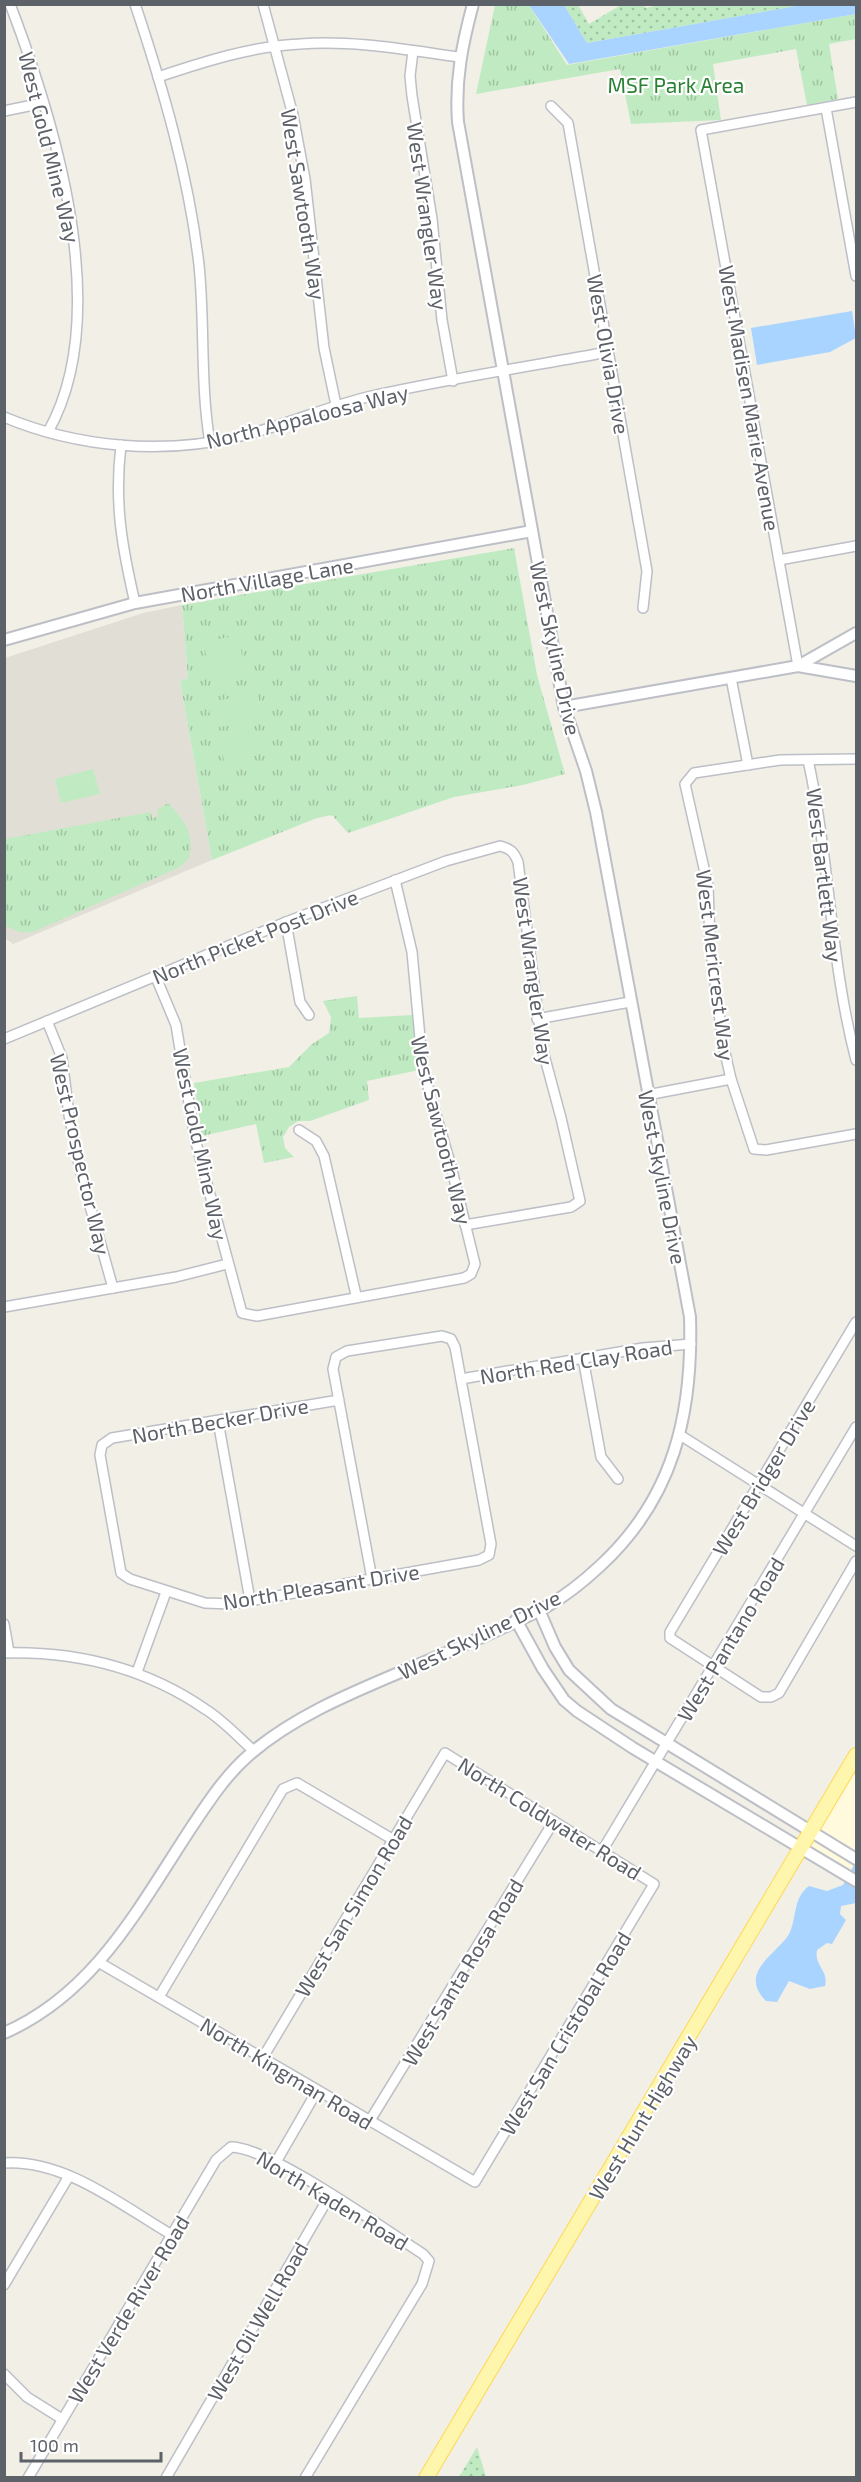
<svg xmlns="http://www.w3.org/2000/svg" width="861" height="2482" font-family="'Exo 2',sans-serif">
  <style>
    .commercial { fill: #fff9dd }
    .education { fill: #e1dfd5 }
    .grass { fill: url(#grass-dots) }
    .park { fill: url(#park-tufts) }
    .pitch { fill: #c0ebc2 }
    .water { fill: #a8d4ff }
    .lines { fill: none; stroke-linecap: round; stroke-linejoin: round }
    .minor-casing { stroke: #bdbfc6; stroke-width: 12 }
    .tertiary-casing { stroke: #bdbfc6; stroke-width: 14 }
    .primary-casing { stroke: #ffd851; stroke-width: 16 }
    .minor { stroke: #fff; stroke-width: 9 }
    .tertiary { stroke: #fff; stroke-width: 10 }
    .primary { stroke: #fff6ad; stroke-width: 14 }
    .labels { text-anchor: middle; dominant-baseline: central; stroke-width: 4.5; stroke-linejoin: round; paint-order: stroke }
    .park-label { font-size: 21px; fill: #2a8134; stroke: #fff }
    .street-label { font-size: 21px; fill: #5d6168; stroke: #fff }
  </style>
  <defs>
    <pattern id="grass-dots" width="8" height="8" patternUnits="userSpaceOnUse" patternTransform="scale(1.5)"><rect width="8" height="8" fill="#c0ebc2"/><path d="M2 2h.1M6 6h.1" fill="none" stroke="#9fc2a1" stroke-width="1.8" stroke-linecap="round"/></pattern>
    <pattern id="park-tufts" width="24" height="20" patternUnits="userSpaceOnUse" patternTransform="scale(1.5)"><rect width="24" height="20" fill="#c0ebc2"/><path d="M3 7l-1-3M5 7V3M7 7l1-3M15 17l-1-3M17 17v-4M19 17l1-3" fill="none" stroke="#9fc2a1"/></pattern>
  </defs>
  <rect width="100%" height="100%" fill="#f1efe6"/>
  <path class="commercial" d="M856,1755V1872L806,1843Z"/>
  <path class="education" d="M182,605L188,678L180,681L212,860L13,944L5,938V658L143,613Z"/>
  <g class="grass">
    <path d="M663,4L802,5L587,43L564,5H578L589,24L621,5H643L646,8Z"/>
    <path d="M477,2447L486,2477H459Z"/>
  </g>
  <g class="park">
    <path d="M495,5H529L567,65L856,14V39L829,44L838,99L807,105L796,49L713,64L721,120L631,124L620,69L476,94Z"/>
    <path d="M514,548L537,675L565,774L523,785L454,797L348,833L332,815L317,818L212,860L180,681L188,678L182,605Z"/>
    <path d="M168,803C184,820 195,833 189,858L180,867L33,932H20L5,926V839L151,812L152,818L158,817L157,810Z"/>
    <path d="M357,996L359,1018L412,1015L419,1070L367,1081L369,1100L310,1121H298L289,1127L283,1137L285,1148L294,1157L264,1163L256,1124L202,1136L194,1083L289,1067L312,1044L329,1033L331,1017L323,1001Z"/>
  </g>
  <g class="pitch">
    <path d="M239,635L242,656L207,663L204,642Z"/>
    <path d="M243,658L246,679L212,685L208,664Z"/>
    <path d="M258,694L262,720L212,728L208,702Z"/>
    <path d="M254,735L258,755L224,762L221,740Z"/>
    <path d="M93,769L100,794L61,803L55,779Z"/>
  </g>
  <g class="water">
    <path d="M529,5H564L587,43L802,5H856V14L569,64Z"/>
    <path d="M852,311L856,338L830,352L757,365L751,328Z"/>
    <path d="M856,1861V1903L841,1906L840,1914L846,1920L832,1944L827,1943L817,1950C814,1966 829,1970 825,1986L810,1989L789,1981L777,2002L766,2001C736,1971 781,1952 790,1932C797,1916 793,1898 809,1886L827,1891L843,1885Z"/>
  </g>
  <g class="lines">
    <g class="minor-casing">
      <g id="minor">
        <path d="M10,4C55,122 114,315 48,432"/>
        <path d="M135,4C163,88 189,177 199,265C205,324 200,384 210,443"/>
        <path d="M263,4L293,115L305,179L324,348L336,405"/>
        <path d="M413,51L410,76L412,96L432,219L442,320L453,381"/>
        <path d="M158,77C203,62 252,46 300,44C353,40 407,50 459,57"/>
        <path d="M551,106L568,123L647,571L643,608"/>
        <path d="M826,108L856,276"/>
        <path d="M4,111L43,103"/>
        <path d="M4,417C78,448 164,455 241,436C287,425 330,405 376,395C453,378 531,366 608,352"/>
        <path d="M121,445C114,503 122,547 135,603"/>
        <path d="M779,560L856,546"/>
        <path d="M798,666L701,130L856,102"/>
        <path d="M731,678L748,765"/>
        <path d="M856,759L780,760L694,773L685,784L708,886L710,943L723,1044L731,1079L754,1149L766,1150L856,1134"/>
        <path d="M808,760C830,859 830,961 856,1060"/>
        <path d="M286,922L300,1002L309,1015"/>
        <path d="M155,975L176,1025L195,1139L242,1313L257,1316L464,1278L471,1274L475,1264L451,1166L423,1070L412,952L395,880"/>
        <path d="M537,1019L630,1002"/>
        <path d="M47,1021L62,1058L69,1115L81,1174L113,1288"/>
        <path d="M4,1039L286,922L446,861L500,846C511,849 514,852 518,862L543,1051L561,1118L580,1201L571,1207L465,1225"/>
        <path d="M647,1095L731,1079"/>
        <path d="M299,1130L316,1141L324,1156L356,1295"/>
        <path d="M4,1307L176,1277L227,1264"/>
        <path d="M856,1322L670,1632V1638L761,1697H771L779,1693L856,1561"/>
        <path d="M583,1358L601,1457L618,1479"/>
        <path d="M461,1379L643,1348L691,1344"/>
        <path d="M339,1400L112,1438L102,1445L100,1455L121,1573L130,1579L205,1603L232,1604L479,1560L489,1555L491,1544L455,1347L451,1339L442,1336L347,1351L336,1357L333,1369L372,1579"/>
        <path d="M218,1421L250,1600"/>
        <path d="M680,1435L856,1546"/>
        <path d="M4,1624L9,1652"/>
        <path d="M4,1653C77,1651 145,1668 205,1709C223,1720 238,1737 254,1751"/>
        <path d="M137,1672L166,1592"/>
        <path d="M602,1851L856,1427"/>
        <path d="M100,1963L475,2182L654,1884L445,1753L262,2059"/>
        <path d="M159,1997L283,1789L297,1783L392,1839"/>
        <path d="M369,2122L554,1821"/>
        <path d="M276,2162L317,2091"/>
        <path d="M4,2163C65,2159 122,2206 172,2235"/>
        <path d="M4,2285L69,2176"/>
        <path d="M4,2374L27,2397L62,2419"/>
        <path d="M28,2478L216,2160L231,2147C270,2147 385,2230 423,2254L429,2261L422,2284L305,2478"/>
        <path d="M166,2478L330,2195"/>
      </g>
    </g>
    <g class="tertiary-casing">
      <g id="tertiary">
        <path d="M4,640L135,603L532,531"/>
        <path d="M798,666L856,633"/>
        <path d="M564,707L798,666L856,676"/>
        <path d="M539,1610L555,1647L569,1670L611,1709L856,1859"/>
        <path d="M516,1620L543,1669L564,1700L577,1711L633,1748L856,1881"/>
        <path d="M4,2033C96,1993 140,1905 193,1825C209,1801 226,1775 249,1755C292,1718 344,1696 396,1674C446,1653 497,1632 546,1607C565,1596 584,1581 600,1566C674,1498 693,1413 690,1317L596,812L586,771L564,707L458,122C455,80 462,45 473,4"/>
      </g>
    </g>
    <g class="primary-casing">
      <path id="primary" d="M426,2478L856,1755"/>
    </g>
    <use href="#minor" class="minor"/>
    <use href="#tertiary" class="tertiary"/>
    <use href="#primary" class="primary"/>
  </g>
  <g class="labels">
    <g class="park-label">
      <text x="676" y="84">MSF Park Area</text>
    </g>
    <g class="street-label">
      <text transform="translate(50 147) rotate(76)">West Gold Mine Way</text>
      <text transform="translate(304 204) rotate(81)">West Sawtooth Way</text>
      <text transform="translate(428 216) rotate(82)">West Wrangler Way</text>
      <text transform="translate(609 354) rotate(80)">West Olivia Drive</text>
      <text transform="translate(750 398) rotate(80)">West Madisen Marie Avenue</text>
      <text transform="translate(307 416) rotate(-14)">North Appaloosa Way</text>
      <text transform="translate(267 579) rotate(-10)">North Village Lane</text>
      <text transform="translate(556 648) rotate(78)">West Skyline Drive</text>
      <text transform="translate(825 875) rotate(83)">West Bartlett Way</text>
      <text transform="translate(255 936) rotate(-22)">North Picket Post Drive</text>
      <text transform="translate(716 965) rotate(83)">West Mericrest Way</text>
      <text transform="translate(534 971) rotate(82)">West Wrangler Way</text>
      <text transform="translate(442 1130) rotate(76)">West Sawtooth Way</text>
      <text transform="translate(201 1144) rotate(78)">West Gold Mine Way</text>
      <text transform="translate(81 1154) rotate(77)">West Prospector Way</text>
      <text transform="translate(663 1177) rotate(79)">West Skyline Drive</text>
      <text transform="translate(576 1361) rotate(-9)">North Red Clay Road</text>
      <text transform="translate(220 1420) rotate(-10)">North Becker Drive</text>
      <text transform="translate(763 1477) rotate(-59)">West Bridger Drive</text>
      <text transform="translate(321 1586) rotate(-9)">North Pleasant Drive</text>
      <text transform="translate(479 1634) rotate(-26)">West Skyline Drive</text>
      <text transform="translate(730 1639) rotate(-59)">West Pantano Road</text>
      <text transform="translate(550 1818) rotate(32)">North Coldwater Road</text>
      <text transform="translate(353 1906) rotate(-59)">West San Simon Road</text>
      <text transform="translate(462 1972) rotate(-59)">West Santa Rosa Road</text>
      <text transform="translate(565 2033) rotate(-59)">West San Cristobal Road</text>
      <text transform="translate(287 2073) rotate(31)">North Kingman Road</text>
      <text transform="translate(642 2117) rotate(-59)">West Hunt Highway</text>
      <text transform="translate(333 2200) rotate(31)">North Kaden Road</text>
      <text transform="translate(128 2309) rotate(-59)">West Verde River Road</text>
      <text transform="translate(257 2321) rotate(-60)">West Oil Well Road</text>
    </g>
  </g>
  <rect width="861" height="2482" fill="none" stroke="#5d6168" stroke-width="12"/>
  <path d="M21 2452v9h140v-9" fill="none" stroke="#5d6168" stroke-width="3"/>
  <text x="30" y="2452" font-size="18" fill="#5d6168" stroke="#ffffff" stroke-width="4.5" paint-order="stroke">100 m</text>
</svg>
